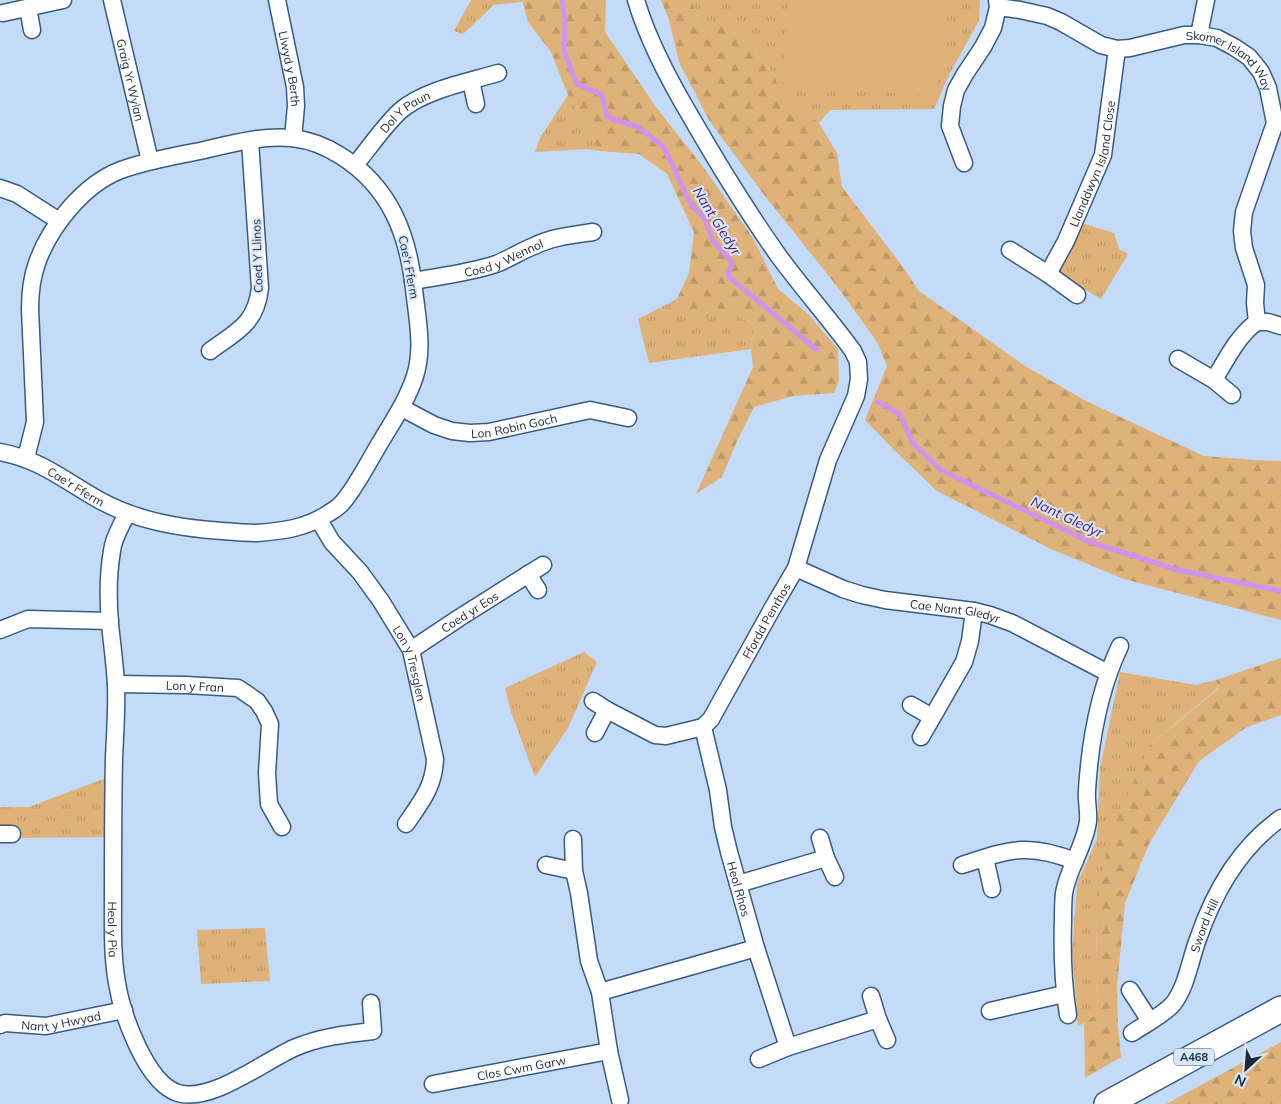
<svg xmlns="http://www.w3.org/2000/svg" width="1281" height="1104" font-family="Mulish,sans-serif">
  <style>
    .grass { fill: url(#grass-tufts) }
    .forest { fill: url(#forest-firs) }
    .garden { fill: #deb279 }
    .lines { fill: none; stroke-linecap: round; stroke-linejoin: round }
    .stream { stroke: #cf92ef; stroke-width: 5 }
    .street-casing { stroke: #385b84; stroke-width: 19 }
    .primary-casing { stroke: #385b84; stroke-width: 28 }
    .street { stroke: #fff; stroke-width: 16 }
    .primary { stroke: #fff; stroke-width: 25 }
    .labels { text-anchor: middle; dominant-baseline: central; stroke-width: 4; stroke-linejoin: round; paint-order: stroke }
    .shield { fill: #d7e7fa; stroke: #536274; stroke-width: 1 }
    .shield-label { font-size: 11px; font-weight: bold; fill: #1a293b }
    .street-label { font-size: 12px; fill: #1a293b; stroke: #d7e7fa }
    .water-label { font-size: 14px; font-style: italic; fill: #511769; stroke: #d7e7fa }
  </style>
  <defs>
    <pattern id="grass-tufts" width="24" height="20" patternUnits="userSpaceOnUse" patternTransform="scale(1.25)"><rect width="24" height="20" fill="#deb279"/><path d="M3 7l-1-3M5 7V3M7 7l1-3M15 17l-1-3M17 17v-4M19 17l1-3" fill="none" stroke="#be996a"/></pattern>
    <pattern id="forest-firs" width="22" height="20" patternUnits="userSpaceOnUse" patternTransform="scale(1.25)"><rect width="22" height="20" fill="#deb279"/><path d="M5 1l3.5 6h-7zM16 11l3.5 6h-7z" fill="#be996a"/></pattern>
  </defs>
  <rect width="100%" height="100%" fill="#c3dbf7"/>
  <g class="grass">
    <path d="M471,0H522V2L494,5L463,34L454,31Z"/>
    <path d="M692,0H980L979,21L951,71L934,109L830,110L819,123L779,94L775,77L753,47L723,25L701,31Z"/>
    <path d="M568,95L599,151L588,149L535,152L540,138Z"/>
    <path d="M1075,221L1114,233L1119,249L1128,254L1101,299L1084,289L1077,295L1048,274Z"/>
    <path d="M677,299L684,317L703,319L727,310L754,324L751,349L649,363L638,319Z"/>
    <path d="M584,652L597,662L568,728L535,777L511,712L505,688Z"/>
    <path d="M1120,672L1196,685L1216,680L1218,688L1149,746L1096,913L1098,1015L1078,1026L1072,951L1077,884L1097,839L1100,768Z"/>
    <path d="M114,775L113,837L20,838L12,834H0V807H29Z"/>
    <path d="M265,928L270,981L201,984L197,930Z"/>
  </g>
  <g class="forest">
    <path d="M522,0H606L605,32L656,107L704,168L753,238L778,289L808,314L838,349L839,380L834,393L793,396L754,407L738,439L722,477L696,494L753,367L751,349L754,324L727,310L703,319L683,317L677,299L689,273L694,232L667,174L639,154L599,151L568,95L551,52L528,22Z"/>
    <path d="M661,0H692L701,31L723,25L753,47L775,77L780,94L819,123L837,153L842,187L903,267L919,291L1025,366L1086,401L1204,456L1256,460L1281,461V620L1124,579L1051,549L937,491L894,450L865,420L887,366L877,342L839,289L765,196L709,120L679,62L669,20Z"/>
    <path d="M1281,658V715L1247,727L1199,761L1149,844L1125,903L1117,986L1118,1028L1121,1057L1085,1078L1084,1022L1098,1014L1096,913L1109,838L1149,746L1218,689L1216,680Z"/>
    <path d="M1281,1042V1104H1166Z"/>
  </g>
  <path class="garden" d="M789,0H945L937,97L781,83Z"/>
  <g class="lines">
    <g class="stream">
      <path d="M562,0L565,20L564,51L577,84L602,95L607,117L638,127L664,147L690,203L705,219L713,241L732,262L728,276L817,350"/>
      <path d="M878,402L900,414L913,443L941,470L1090,542L1178,570L1281,591"/>
    </g>
    <g class="street-casing">
      <g id="street">
        <path id="s1" d="M112,0L150,161"/>
        <path id="s2" d="M277,0L295,87L296,106L293,138"/>
        <path id="s3" d="M997,0L998,7L1020,10L1047,16L1061,22L1101,45L1117,49L1130,48L1184,35H1199L1217,38L1234,47L1249,57L1261,72L1268,88L1275,123L1244,212L1242,231L1244,248L1256,285L1255,303L1257,322H1268L1281,326"/>
        <path d="M28,8L32,30"/>
        <path d="M3,13L63,0"/>
        <path d="M1199,35L1206,0"/>
        <path d="M471,81L476,104"/>
        <path d="M964,163L950,126L952,106L956,90L965,74L983,47L993,28L998,7"/>
        <path id="s4" d="M355,165C370,147 383,127 400,111C424,90 468,82 498,73"/>
        <path d="M0,188L17,194L59,221"/>
        <path d="M1010,250L1048,274L1077,295"/>
        <path id="s5" d="M1048,274L1066,241L1103,155L1117,49"/>
        <path id="s6" d="M413,281C441,276 469,273 496,264C509,259 521,251 534,246C552,237 573,235 593,232"/>
        <path d="M210,351C237,331 256,324 260,288L250,141"/>
        <path d="M1178,359L1214,380C1226,360 1238,335 1257,322"/>
        <path d="M1214,380L1232,395"/>
        <path id="s7" d="M402,408L434,425L452,431L470,433L489,432L590,410L628,418"/>
        <path id="s8" d="M0,452C40,459 65,481 99,500C137,521 179,528 222,531C234,532 246,533 257,533C283,531 307,528 329,513C334,510 339,507 343,502C357,486 371,457 383,438C395,418 408,398 415,376C424,348 417,317 414,289C408,234 390,187 341,156C327,147 310,140 292,138C262,135 230,144 200,151C174,156 146,161 121,170C84,184 50,226 37,263C32,277 30,294 30,309L35,422L26,458"/>
        <path id="s9" d="M127,513C122,525 113,538 112,551C108,574 108,600 110,624C112,644 115,665 116,685C117,709 115,734 114,758C113,805 113,851 113,897C113,926 112,955 117,983C122,1014 146,1083 178,1093C211,1103 263,1062 294,1048C319,1037 346,1034 373,1031L371,1003"/>
        <path id="s10" d="M319,520L332,542L360,572L381,601L411,650L435,759C434,787 421,802 406,824"/>
        <path id="s11" d="M796,568L843,589L862,595L885,600L974,611L990,615L1012,623L1108,673"/>
        <path d="M528,574L538,590"/>
        <path d="M0,630L28,619L110,621"/>
        <path id="s12" d="M411,650L459,618L543,565"/>
        <path id="s13" d="M116,684L186,685L238,688L257,701L264,711L270,724L267,773L269,804L282,827"/>
        <path id="s14" d="M593,701L607,710L655,735L666,736L703,727L711,719L772,609L796,568L828,460L856,396L859,379L858,362L853,351C829,318 802,288 778,255C747,211 718,164 691,117C669,80 648,41 636,0"/>
        <path d="M911,705L932,717"/>
        <path id="s15" d="M703,727L718,790L723,827L729,852L756,948L788,1047"/>
        <path d="M595,733L607,710"/>
        <path d="M921,737L964,662L970,641L974,611"/>
        <path d="M0,834H12"/>
        <path d="M573,839L574,871L579,893L589,961L600,992L609,1051L620,1100"/>
        <path d="M826,858L835,877"/>
        <path d="M985,858L992,889"/>
        <path d="M546,865L574,871"/>
        <path d="M962,865C1009,850 1027,842 1075,861"/>
        <path d="M738,884L826,858L820,838"/>
        <path d="M1130,990L1150,1021"/>
        <path d="M600,992L756,948"/>
        <path d="M990,1011L1064,994"/>
        <path d="M1068,1015C1063,984 1062,951 1063,920C1063,911 1063,902 1064,893C1068,868 1085,846 1088,821C1089,811 1086,801 1087,790C1090,742 1099,690 1120,646"/>
        <path d="M878,1019L887,1040"/>
        <path id="s16" d="M0,1025L5,1023L46,1026L124,1010"/>
        <path id="s17" d="M1132,1033C1145,1024 1162,1016 1173,1004C1187,986 1190,960 1198,939C1214,892 1240,847 1281,818"/>
        <path d="M759,1059L788,1047L878,1019L871,996"/>
        <path id="s18" d="M433,1084L609,1051"/>
      </g>
    </g>
    <g class="primary-casing">
      <path id="primary" d="M1107,1104L1281,1009"/>
    </g>
    <use href="#street" class="street"/>
    <use href="#primary" class="primary"/>
  </g>
  <g class="labels">
    <rect class="shield" x="1174" y="1048.5" width="40" height="17" rx="4"/>
    <g class="shield-label">
      <text x="1194" y="1057">A468</text>
    </g>
    <g class="street-label">
      <text stroke="none"><textPath href="#s3" startOffset="259">Skomer Island Way</textPath></text>
      <text stroke="none"><textPath href="#s2" startOffset="70">Llwyd y Berth</textPath></text>
      <text stroke="none"><textPath href="#s1" startOffset="82">Graig Yr Wylan</textPath></text>
      <text stroke="none"><textPath href="#s4" startOffset="74">Dol Y Paun</textPath></text>
      <text stroke="none"><textPath href="#s5" startOffset="120">Llanddwyn Island Close</textPath></text>
      <text transform="translate(257 256) rotate(-92)">Coed Y Llinos</text>
      <text stroke="none"><textPath href="#s6" startOffset="94">Coed y Wennol</textPath></text>
      <text transform="translate(409 267) rotate(79)">Cae'r Fferm</text>
      <text stroke="none"><textPath href="#s7" startOffset="118">Lon Robin Goch</textPath></text>
      <text stroke="none"><textPath href="#s8" startOffset="84">Cae'r Fferm</textPath></text>
      <text stroke="none"><textPath href="#s12" startOffset="70">Coed yr Eos</textPath></text>
      <text stroke="none"><textPath href="#s11" startOffset="166">Cae Nant Gledyr</textPath></text>
      <text stroke="none"><textPath href="#s14" startOffset="244">Ffordd Penrhos</textPath></text>
      <text stroke="none"><textPath href="#s10" startOffset="172">Lon y Tresglen</textPath></text>
      <text stroke="none"><textPath href="#s13" startOffset="79">Lon y Fran</textPath></text>
      <text stroke="none"><textPath href="#s15" startOffset="166">Heol Rhos</textPath></text>
      <text stroke="none"><textPath href="#s17" startOffset="135">Sword Hill</textPath></text>
      <text stroke="none"><textPath href="#s9" startOffset="420">Heol y Pia</textPath></text>
      <text stroke="none"><textPath href="#s16" startOffset="62">Nant y Hwyad</textPath></text>
      <text stroke="none"><textPath href="#s18" startOffset="90">Clos Cwm Garw</textPath></text>
    </g>
    <g class="water-label">
      <text transform="translate(717 221) rotate(58)">Nant Gledyr</text>
      <text transform="translate(1067 517) rotate(25)">Nant Gledyr</text>
    </g>
  </g>
  <g transform="translate(1246 1069) rotate(206)" stroke="#d7e7fa" stroke-width="4" paint-order="stroke">
  <path d="M0-4L9 19L0 12L-9 19Z" fill="#1a293b"/>
  <text y="-8" font-size="14" font-weight="bold" text-anchor="middle" fill="#1a293b">N</text>
  </g>
</svg>
